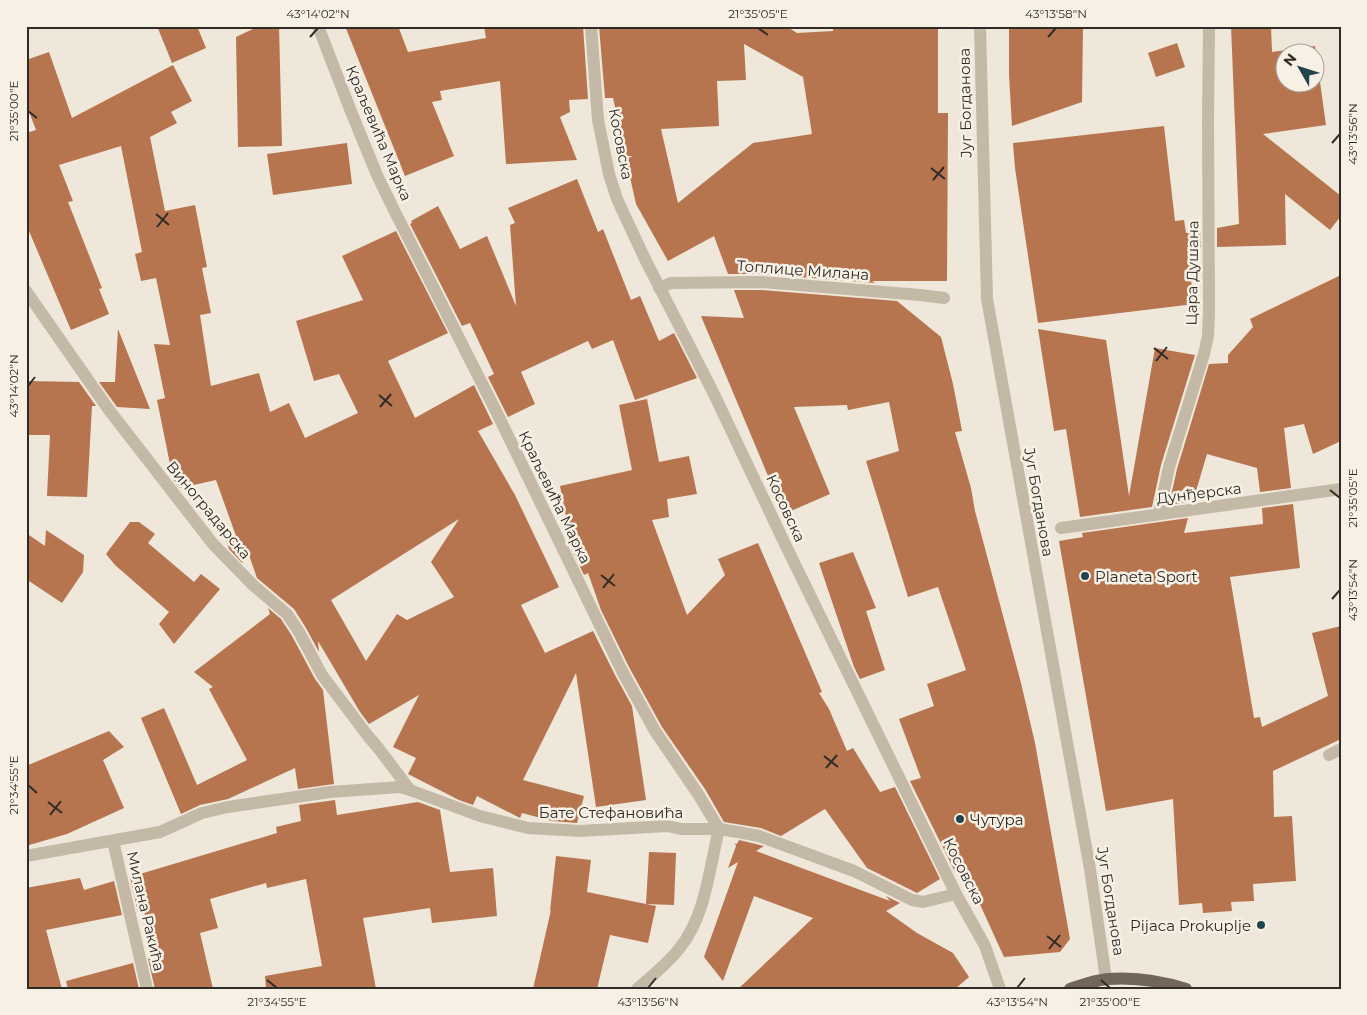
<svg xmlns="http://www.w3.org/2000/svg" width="1367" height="1015" font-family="Montserrat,sans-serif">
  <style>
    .building { fill: #b6754f; fill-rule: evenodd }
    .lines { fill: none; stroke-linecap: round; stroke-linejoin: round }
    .lane { stroke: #c4b8a7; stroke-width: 12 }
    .street { stroke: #c4b8a7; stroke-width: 12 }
    .primary { stroke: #726559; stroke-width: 12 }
    .ticks { fill: none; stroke: #312b27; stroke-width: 2 }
    .poi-dot { fill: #22454d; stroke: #f6f0e5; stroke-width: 2 }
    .labels { text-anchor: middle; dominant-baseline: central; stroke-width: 5; stroke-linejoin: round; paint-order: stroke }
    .street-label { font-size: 15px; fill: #312b27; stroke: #f6f0e5 }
    .poi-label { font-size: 15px; fill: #312b27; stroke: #f6f0e5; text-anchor: start }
    .neatline { fill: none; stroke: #312b27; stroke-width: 2 }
    .ticks-label { font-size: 12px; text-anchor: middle; fill: #312b27 }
  </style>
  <rect width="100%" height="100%" fill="#eee7da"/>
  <g class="building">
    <path d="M157,26H197L206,48L172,63Z"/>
    <path d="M259,26H279L282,146L238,147L236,37Z"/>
    <path d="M345,26H398L408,52L486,38L484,26H583L588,99L569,100L570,112L560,117L577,160L506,164L500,81L440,91L442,100L432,102L454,156L405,176Z"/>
    <path d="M599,26H786L797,33L833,31V26H938V113H948L947,281H872L875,283L762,274H728L714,236L668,261L636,204L626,159L633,156H626L613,98H605ZM744,44L803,77L812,134L753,143L678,203L661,129L719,126L717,81L746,80Z"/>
    <path d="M1009,26H1083L1082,102L1012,126L1009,75Z"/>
    <path d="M1231,26H1271L1272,52L1315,46L1326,125L1263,134L1341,196V216L1330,230L1285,194L1286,245L1217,247V228L1239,224ZM1284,52H1314V82H1284Z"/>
    <path d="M1177,43L1185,67L1156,77L1148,53Z"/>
    <path d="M49,52L72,118L173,65L192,101L171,112L177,123L150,137L165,211L195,205L207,267L202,268L211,313L200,315L211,386L259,373L270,412L289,403L305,438L358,413L339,374L314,381L296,321L363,300L342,256L396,231L448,333L388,361L415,418L474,385L493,424L478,431L515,495L559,587L521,605L545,653L593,631L615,675L632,706L646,800L596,807L576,673L523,780L584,796L577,823L552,821L522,813L520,818L477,796L473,805L459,800L408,774L416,758L393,747L419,695L369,724L360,712L318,641L319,652L306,628L294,609L257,578L249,555L242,563L229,549L226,539L236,536L216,480L180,488L173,479L157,400L165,398L154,344L170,345L156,278L141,281L135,254L142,252L121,146L59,165L73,201L68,202L102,288L99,289L109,314L71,330L26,224V133L36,130L26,104V60ZM459,519L431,562L454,597L407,620L397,614L366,661L331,600Z"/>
    <path d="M1164,126L1175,221L1184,220L1186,233L1200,231L1201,247H1187L1194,304L1038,323L1015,168L1013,143Z"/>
    <path d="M347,143L352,184L273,195L267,154Z"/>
    <path d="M577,179L598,232L603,229L631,300L640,296L659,341L674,333L697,378L635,400L613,340L592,349L588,341L521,372L535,404L508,417L488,377L494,374L470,323L462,326L410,224L412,223L411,221L438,206L460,249L487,236L516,306L510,225L515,223L508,208Z"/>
    <path d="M1341,275V441L1313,454L1304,424L1284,428L1291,488L1260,492L1257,468L1207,454L1193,501L1169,505L1177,469L1209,364L1228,363V355L1253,327L1250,319Z"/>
    <path d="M734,290H761L897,301L941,337L953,384L962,431L955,432L971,488L975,511L1021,683L1035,743L1070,939L1060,952L1004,957L962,865L954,870L910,781L921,778L899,719L934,706L927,684L966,670L938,587L908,597L866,461L899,451L889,402L848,410L847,405L794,407L830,494L784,514L701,316L744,318Z"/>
    <path d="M118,329L150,409L117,407L99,382H115Z"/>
    <path d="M1038,329L1106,340L1129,496L1155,348L1195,355L1161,465L1152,507L1080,517L1066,429L1054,431Z"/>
    <path d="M26,381L79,382L96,406H92L87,497L47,496L50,435H26Z"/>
    <path d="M647,399L659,462L689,456L697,494L667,499L669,517L652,520L687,615L725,575L718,559L758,543L822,692L819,693L829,709L847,751L853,748L880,792L895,787L940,879L917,893L867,868L825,809L781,836L761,828L724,822L705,789L662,727L629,667L601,610L588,573L584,575L573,552L560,486L632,470L619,405Z"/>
    <path d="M1293,504L1300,568L1230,577L1254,718L1260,717L1262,727L1328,696L1312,633L1341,626V739L1273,771L1274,817L1292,816L1296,881L1253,884L1254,901L1231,902L1232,911L1203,913L1202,903L1179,905L1173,799L1106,811L1059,541L1083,537L1082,533L1188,518L1184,533L1263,524L1262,508Z"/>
    <path d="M130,522H139L155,534L148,543L194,582L201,574L220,589L174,644L159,624L169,612L115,565L106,554Z"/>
    <path d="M46,530L84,555L83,572L62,603L26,579V533L45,546Z"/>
    <path d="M853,552L876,608L866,611L885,670L860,679L854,667L819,563Z"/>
    <path d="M268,608L281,619L292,636L315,679L323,690L334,784L298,789L295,768L228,799L200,805L181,814L141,718L164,708L197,785L247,760L209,689L213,687L194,672L270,614Z"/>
    <path d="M109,731L124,747L103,760L124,808L67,834L26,846V766Z"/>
    <path d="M335,800L337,815L418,802L440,810L450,872L493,868L497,916L432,923L430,908L363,918L376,989H266L265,976L322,966L306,879L267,888L266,883L210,899L218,928L200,933L213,989H155L148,959L154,957L144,911L138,912L130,877L277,833L276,827L301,821L299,805Z"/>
    <path d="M739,840L764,846L756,851L890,901L886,896L900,903L886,911L917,933L953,953L969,977L955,989H738L813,918L754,896L723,981L704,957L738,862L728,868L736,846L735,843L737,844Z"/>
    <path d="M649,852L676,853L674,905L646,904Z"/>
    <path d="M556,856L591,860L587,892L656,906L648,943L610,935L597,989H533L551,910L550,911Z"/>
    <path d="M80,878L84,890L114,881L122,915L46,930L62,989H26V888Z"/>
    <path d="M133,963L139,989H68L66,981Z"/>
  </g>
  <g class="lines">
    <path class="lane" d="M113,841L147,989"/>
    <g class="street">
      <path d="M318,26L350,109L377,175L394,210L496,411L622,671L655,731L698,794L719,829C709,869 706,916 679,949C667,964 651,977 637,989"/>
      <path d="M591,26L598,120L609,174L617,199L645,259L713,392L785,544L956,894L985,946L1000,989"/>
      <path d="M980,26L987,299L1090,869L1106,979"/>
      <path d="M659,288L671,283L761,282L920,295L944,298"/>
      <path d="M26,291L109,410L213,544L253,585L287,614L299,632L322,675L368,736L379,749L410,790"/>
      <path d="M1159,514L1169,467L1204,354L1208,336L1209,311L1208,121L1209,26"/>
      <path d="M1061,528L1341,489"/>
      <path d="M1329,755L1341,749"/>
      <path d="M26,856L160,832L202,813L228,807L330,792L400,787L410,790L480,816L528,828L580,831L667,826L681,829H719L738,832L759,836L854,871L912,900L923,902L956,894"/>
    </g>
    <path class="primary" d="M1070,989C1082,985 1095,980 1108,979C1134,977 1161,981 1186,989"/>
  </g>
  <path class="ticks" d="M758,28L768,35M310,37L318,28M1048,37L1056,28M28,111L37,118M1332,143L1340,134M931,168L945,179M933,180L944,167M156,214L169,225M157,227L168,213M1154,348L1168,359M1156,361L1167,347M28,386L35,377M379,395L392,406M380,407L391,394M1330,490L1340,498M601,575L615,586M603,588L614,574M1332,599L1340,590M824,756L838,767M826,768L837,755M28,785L37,793M48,802L62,813M50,815L61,801M1047,936L1061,947M1049,949L1060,935M267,980L277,988M1101,980L1110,988M648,988L656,978M1017,988L1025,978"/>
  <g class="poi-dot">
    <circle cx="1085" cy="576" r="5"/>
    <circle cx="960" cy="819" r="5"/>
    <circle cx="1261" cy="925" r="5"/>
  </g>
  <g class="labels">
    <g class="street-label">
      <text transform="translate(965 103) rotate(-91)">Југ Богданова</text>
      <text transform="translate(379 133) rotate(67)">Краљевића Марка</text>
      <text transform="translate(621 144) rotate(79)">Косовска</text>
      <text transform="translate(803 270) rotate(4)">Топлице Милана</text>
      <text transform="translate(1192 273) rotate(-89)">Цара Душана</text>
      <text transform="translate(1199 493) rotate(-7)">Дунђерска</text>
      <text transform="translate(555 497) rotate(64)">Краљевића Марка</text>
      <text transform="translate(1039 502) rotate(80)">Југ Богданова</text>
      <text transform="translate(786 508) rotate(65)">Косовска</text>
      <text transform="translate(209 510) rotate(50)">Виноградарска</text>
      <text x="611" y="812">Бате Стефановића</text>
      <text transform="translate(964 871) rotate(63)">Косовска</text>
      <text transform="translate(1111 901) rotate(81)">Југ Богданова</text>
      <text transform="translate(146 911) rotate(77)">Милана Ракића</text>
    </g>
    <g class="poi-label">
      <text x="1095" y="576">Planeta Sport</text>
      <text x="970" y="819">Чутура</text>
      <text x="1251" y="925" text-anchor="end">Pijaca Prokuplje</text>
    </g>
  </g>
  <rect width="1367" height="1015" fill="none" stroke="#f6f0e5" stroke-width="55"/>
  <g transform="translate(1300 68) rotate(309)"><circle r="24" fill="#f6f0e5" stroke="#a7a199"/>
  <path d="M0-4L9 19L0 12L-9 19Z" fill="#22454d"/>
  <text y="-8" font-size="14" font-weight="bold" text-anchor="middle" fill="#312b27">N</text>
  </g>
  <rect x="28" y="28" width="1312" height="960" class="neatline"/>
  <g class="ticks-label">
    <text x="318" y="18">43°14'02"N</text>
    <text x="758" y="18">21°35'05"E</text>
    <text x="1056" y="18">43°13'58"N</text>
    <text transform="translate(14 111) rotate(-90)" y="4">21°35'00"E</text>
    <text transform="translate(1353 134) rotate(-90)" y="4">43°13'56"N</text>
    <text transform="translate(14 386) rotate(-90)" y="4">43°14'02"N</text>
    <text transform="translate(1353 498) rotate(-90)" y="4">21°35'05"E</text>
    <text transform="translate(1353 590) rotate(-90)" y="4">43°13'54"N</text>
    <text transform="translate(14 785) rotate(-90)" y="4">21°34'55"E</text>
    <text x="277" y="1006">21°34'55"E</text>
    <text x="648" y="1006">43°13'56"N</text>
    <text x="1017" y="1006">43°13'54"N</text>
    <text x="1110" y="1006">21°35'00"E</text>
  </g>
</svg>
